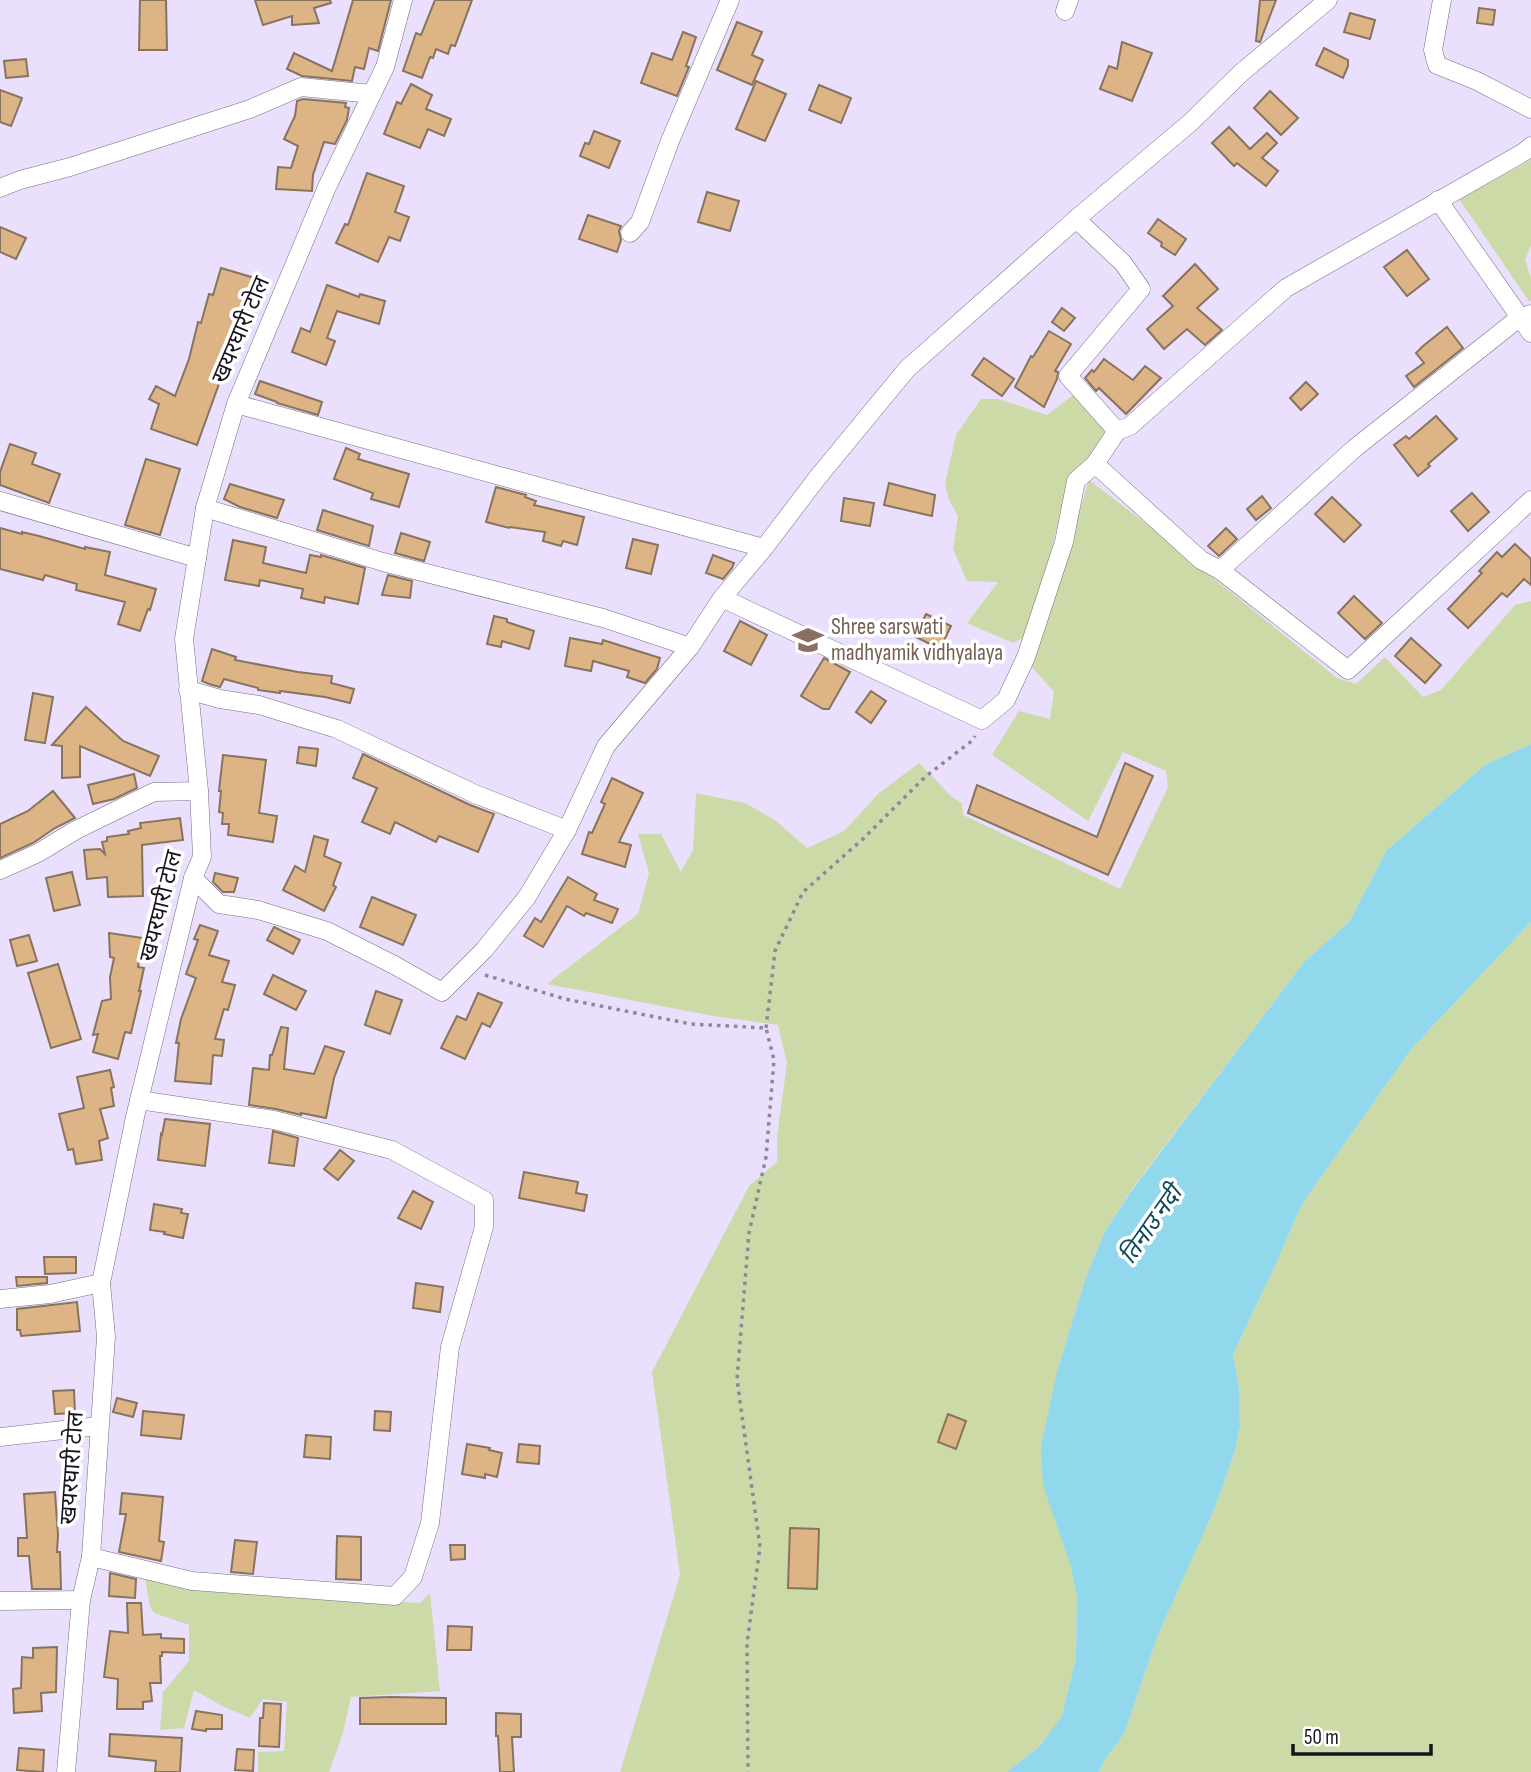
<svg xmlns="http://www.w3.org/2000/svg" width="1531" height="1772" font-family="'Sofia Sans Condensed','Noto Sans Devanagari',sans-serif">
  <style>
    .green { fill: #ccdaa7 }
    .water { fill: #91d8ed }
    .building { fill: #dcb486; stroke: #87735e; stroke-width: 2 }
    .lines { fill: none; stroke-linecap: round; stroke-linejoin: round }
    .minor-casing { stroke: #766d86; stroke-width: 19 }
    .path { stroke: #8e879b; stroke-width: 3.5; stroke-dasharray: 3.5 5; stroke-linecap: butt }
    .minor { stroke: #fff; stroke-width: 18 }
    .labels { text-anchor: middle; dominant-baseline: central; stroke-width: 7; stroke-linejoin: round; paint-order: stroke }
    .street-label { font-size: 23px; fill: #16131c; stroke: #fff }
    .education-label { font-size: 23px; fill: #785e54; stroke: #fff; text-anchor: start }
    .water-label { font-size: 24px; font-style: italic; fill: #0a4a59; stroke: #fff }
  </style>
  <rect width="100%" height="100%" fill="#eae0fd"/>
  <g class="green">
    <path d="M1531,160V245L1525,260L1531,278V301H1529L1459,199Z"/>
    <path d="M1073,395L1110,431L1096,453L1070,478L1029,635L1013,643L967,623L998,582L967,581L953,549L958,516L949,500L945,484L956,435L981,399H999L1047,415Z"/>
    <path d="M1089,480L1148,525L1337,678L1356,684L1385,657L1423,697L1441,690L1515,605L1531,601V744L1485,765L1387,850L1349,922L1304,962L1130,1192L1104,1233L1085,1280L1057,1372L1071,1567L1077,1597L1076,1658L1062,1716L1040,1746L1007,1772H620L680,1575L652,1372L749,1186L777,1162V1136L787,1063L778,1025L713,1016L547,984L638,914L649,873L638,834H661L681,872L693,850L696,793L745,803L775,820L807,848L844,831L879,793L919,763L953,798L962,803L963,815L1120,889L1168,787L1166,771L1123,752L1088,821L992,755L1019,711L1050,719L1054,692L1031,666Z"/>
    <path d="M1531,922V1772H1099L1106,1758L1124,1734L1158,1635L1214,1510L1235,1451L1240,1426L1239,1389L1233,1354L1274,1268L1302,1204L1412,1048Z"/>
    <path d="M145,1578L199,1589L420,1603L430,1593L440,1691L351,1697L343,1733L329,1772H258V1752L284,1751L287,1702L263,1699L250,1718L222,1706L194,1690L184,1728L160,1730L163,1692L189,1661V1625L154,1613L150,1607Z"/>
  </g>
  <path class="water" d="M1531,744V922L1412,1048L1302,1204L1274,1268L1233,1354L1239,1389L1240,1426L1235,1451L1214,1510L1158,1635L1124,1734L1106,1758L1099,1772H1007L1040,1746L1062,1716L1076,1658L1077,1597L1071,1567L1043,1485L1041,1447L1057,1372L1085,1280L1104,1233L1130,1193L1304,962L1349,922L1387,850L1485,765Z"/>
  <g class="building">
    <path d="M140,0H166L167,50H139Z"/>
    <path d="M255,0H330L331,3L314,8L319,23L292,25V16L263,25Z"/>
    <path d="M353,0H391L378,51L369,48L364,69L355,67L352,81L302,76L287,69L294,53L332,71Z"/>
    <path d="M435,0H472L455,46L451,45L448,54L436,49L433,58L430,57L422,78L403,71L416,33L421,35Z"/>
    <path d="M1260,0H1276L1260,42L1256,41Z"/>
    <path d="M1479,8L1495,10L1493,25L1477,23Z"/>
    <path d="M1350,13L1375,20L1370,39L1344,32Z"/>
    <path d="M737,22L762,32L752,55L763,60L752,85L717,70Z"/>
    <path d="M683,32L696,37L686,66L689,67L677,96L641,83L652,53L672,60Z"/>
    <path d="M1122,42L1152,53L1132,101L1100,89L1109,66L1117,69Z"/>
    <path d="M1324,48L1348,60V66L1343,78L1316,65Z"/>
    <path d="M26,59L28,76L6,78L4,61Z"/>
    <path d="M756,81L786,94L765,141L736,129Z"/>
    <path d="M411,84L432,95L426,109L451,119L444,136L428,129L420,148L384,134L397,102L401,104Z"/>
    <path d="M819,85L851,98L841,123L809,110Z"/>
    <path d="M0,90L22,98L11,126L0,122Z"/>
    <path d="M1270,91L1298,118L1281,135L1254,108Z"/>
    <path d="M303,99L346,103L345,107L349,108L347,120L335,144L324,142L313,175L312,191L276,189L278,167L291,168L298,146L284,139L295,116L297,101Z"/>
    <path d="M1229,127L1250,149L1267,133L1277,143L1262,158L1278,171L1266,186L1237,163L1234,166L1212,143Z"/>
    <path d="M594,131L620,141L609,168L580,156L585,143L589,144Z"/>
    <path d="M367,173L404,186L395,212L409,217L400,241L389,237L378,262L336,243L345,224L348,225Z"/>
    <path d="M707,192L739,201L730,231L698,222Z"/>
    <path d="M588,215L621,226L619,231L621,240L617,252L579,239Z"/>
    <path d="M1158,219L1186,239L1175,255L1161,246L1162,243L1148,233Z"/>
    <path d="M0,227L26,238L16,259L0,252Z"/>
    <path d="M1407,250L1429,279L1407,296L1384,267Z"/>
    <path d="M1195,264L1218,289L1197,308L1222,330L1205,345L1187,329L1164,349L1147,329L1173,306L1163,296Z"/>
    <path d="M221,268L258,279L246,321L234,352L223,348L212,379L220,381L197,445L151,429L159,404L149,399L156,386L175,396L189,359L198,322L201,323L209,294L213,295Z"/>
    <path d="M327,285L359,297L360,294L385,301L379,324L337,311L327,338L335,341L326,365L292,352L301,328L310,332Z"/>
    <path d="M1062,308L1075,318L1064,331L1052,322Z"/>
    <path d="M1447,327L1463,348L1414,387L1406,376L1424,363L1416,353L1423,346Z"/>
    <path d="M1049,331L1071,344L1055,371L1058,372L1057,379L1044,407L1015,387L1031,356L1033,357Z"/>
    <path d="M984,358L1014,379L1002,396L972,375Z"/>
    <path d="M1104,359L1133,380L1145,366L1161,378L1126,414L1099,388L1096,391L1085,378L1092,370L1094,372Z"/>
    <path d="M260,381L322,402L318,415L277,403V402L255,394Z"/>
    <path d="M1306,382L1318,394L1301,410L1290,398Z"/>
    <path d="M1436,416L1457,439L1428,464L1430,466L1418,476L1394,445L1406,436L1409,439Z"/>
    <path d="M10,444L36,453L32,464L60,474L49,503L0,485V472Z"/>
    <path d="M346,448L360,454L358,459L409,474L399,507L371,499L373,493L334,479Z"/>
    <path d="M146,459L180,469L160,535L125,525Z"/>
    <path d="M889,483L935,495L932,516L884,505Z"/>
    <path d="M230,484L284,500L277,518L240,507L224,499Z"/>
    <path d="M496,487L526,495L525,497L536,501L534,505L584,517L577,545L563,541L561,546L543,541L545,532L510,527L509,528L486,522Z"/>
    <path d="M1472,493L1489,512L1468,531L1451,511Z"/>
    <path d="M1262,496L1271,508L1256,520L1247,509Z"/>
    <path d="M1332,497L1361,525L1344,542L1315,514Z"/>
    <path d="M844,498L874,503L870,526L841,521Z"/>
    <path d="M323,510L373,526L369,546L317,530Z"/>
    <path d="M0,528L22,534V532L39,536L85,549V547L110,552L105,575L156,589L150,610L148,609L140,631L118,624L125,602L76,590L77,584L45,575L43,580L0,569Z"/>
    <path d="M1226,528L1237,539L1219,556L1208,546Z"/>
    <path d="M401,533L430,542L424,561L395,553Z"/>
    <path d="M633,539L658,545L651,574L626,568Z"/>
    <path d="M233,540L266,547L263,563L306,573L310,555L321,557V555L365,568L358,604L325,597L324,603L301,598L303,589L260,580L259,586L225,580Z"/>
    <path d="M1515,544L1531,559V585L1524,579L1507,597L1502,593L1468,628L1448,609L1482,573L1479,571L1497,552L1502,557Z"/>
    <path d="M713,555L734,563L732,568L723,579L706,573Z"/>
    <path d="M388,575L412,581L410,598L382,595Z"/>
    <path d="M1354,596L1382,623L1365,639L1338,613Z"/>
    <path d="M926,614L951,626L940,649L914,636Z"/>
    <path d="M494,616L507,619V622L534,631L529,649L502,641L501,647L487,644Z"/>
    <path d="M740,621L767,635L751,665L724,651Z"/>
    <path d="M570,638L602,644L603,640L660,658L657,669L645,683L627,677L629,671L593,661L591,671L565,666Z"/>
    <path d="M1411,638L1441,665L1425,683L1395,656Z"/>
    <path d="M212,649L236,657L235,660L298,672L332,676L331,683L354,689L350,703L325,697L280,691V693L258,690V688L224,679L220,687L209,684L202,681Z"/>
    <path d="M824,658L850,672L829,709H823L801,696Z"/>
    <path d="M871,691L886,701L871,723L856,712Z"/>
    <path d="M33,693L53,697L45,743L25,740Z"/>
    <path d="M86,707L123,741L159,756L150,776L80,746V777L62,778V746L52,745Z"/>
    <path d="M299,747L318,749L316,766L297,763Z"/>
    <path d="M363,754L470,805L494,814L478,852L439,836L436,842L395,822L390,834L362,822L377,788L353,778Z"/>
    <path d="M223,755L266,760L259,813L277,816L273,842L228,835L229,824H222L223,813L219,812L221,791H219Z"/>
    <path d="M1125,763L1153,776L1108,875L968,813L977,785L1097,837Z"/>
    <path d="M134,774L137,788L114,799L93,804L88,785Z"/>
    <path d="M612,778L643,793L619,842L631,845L625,867L582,854L589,832L592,833L605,804L601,802Z"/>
    <path d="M53,791L75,818L55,828L33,843L0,858V824L28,811Z"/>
    <path d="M180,818L183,840L142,845L143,896L108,897L107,877L87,879L84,850L100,849L105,854L102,842L107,841V837L129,834L128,831L141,828L140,823Z"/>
    <path d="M314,836L328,840L324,856L341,863L333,885L336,887L324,911L283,890L295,866L305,872Z"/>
    <path d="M72,872L80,905L54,911L46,878Z"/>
    <path d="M215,873L238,878L234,892H223L213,882Z"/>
    <path d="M568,877L597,894L594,900L618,909L612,923L586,913L584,916L567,906L543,947L524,936L535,918L541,922Z"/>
    <path d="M372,897L416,915L403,945L360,927Z"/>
    <path d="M200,925L218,931L209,955L229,961L222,982L235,985L228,1010L224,1009L215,1039L224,1040L222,1056L213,1055L211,1084L175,1081L179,1043H176L181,1019L196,978L186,974L198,940L194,939Z"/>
    <path d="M274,927L300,940L293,954L267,940Z"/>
    <path d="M109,933L143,938L138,967L144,968L139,991H141L131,1033L125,1032L118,1059L93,1052L98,1034L93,1035L102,1001L111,999L110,977L114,958L110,957Z"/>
    <path d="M29,935L37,961L17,966L10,940Z"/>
    <path d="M58,964L81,1039L51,1048L28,973Z"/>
    <path d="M273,975L306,991L296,1010L264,994Z"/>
    <path d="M376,991L402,1000L390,1034L365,1025Z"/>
    <path d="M478,993L502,1003L490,1027L482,1023L465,1059L441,1048L457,1016L466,1020Z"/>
    <path d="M281,1027L288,1028L284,1069L314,1074L325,1046L344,1052L334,1078L326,1118L301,1113V1115L276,1109L249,1105L253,1068L269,1070L270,1055H272Z"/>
    <path d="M110,1070L114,1087L111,1088L114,1106L100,1109L108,1138L99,1141L102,1160L76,1164L73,1149L68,1150L59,1114L84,1108L77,1077Z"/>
    <path d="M165,1119L210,1124L205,1166L158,1160L161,1134L162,1135Z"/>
    <path d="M273,1131L298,1138L294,1166L269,1163Z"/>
    <path d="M340,1150L354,1161L338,1180L324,1169Z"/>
    <path d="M524,1172L578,1182L576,1193L587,1195L584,1211L519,1198Z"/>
    <path d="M413,1191L433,1202L421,1229L398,1218Z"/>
    <path d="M154,1204L182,1209L181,1213L188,1214L183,1238L164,1234L165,1232L150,1230Z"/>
    <path d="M44,1257H76V1273L45,1274Z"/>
    <path d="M16,1277H47V1283L17,1286Z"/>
    <path d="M416,1283L443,1287L440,1312L413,1308Z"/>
    <path d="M77,1302L80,1331L21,1336L20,1330H17V1309Z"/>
    <path d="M74,1390L75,1413L55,1414L53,1391Z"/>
    <path d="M117,1398L137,1403L133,1417L113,1412Z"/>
    <path d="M143,1411L184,1415L181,1439L141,1435Z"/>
    <path d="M375,1411L391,1412L390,1431L374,1430Z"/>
    <path d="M948,1414L966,1421L956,1449L938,1442Z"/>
    <path d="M306,1435L331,1437L330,1459L304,1457Z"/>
    <path d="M467,1444L490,1448L489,1450L502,1453L497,1477L485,1474V1478L462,1474Z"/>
    <path d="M519,1444L540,1446L539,1464L517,1462Z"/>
    <path d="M55,1492L58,1535L57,1552H60L61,1589H32L29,1556H18V1538H27L24,1494Z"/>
    <path d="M122,1493L163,1497L159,1541L164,1542L161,1561L119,1552L126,1514H120Z"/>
    <path d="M790,1528L819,1529L817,1589L788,1588Z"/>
    <path d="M337,1536L361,1537V1580L336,1579Z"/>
    <path d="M235,1540L257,1542L253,1574L231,1572Z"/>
    <path d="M450,1545H465V1559L451,1560Z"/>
    <path d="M110,1573L136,1579L135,1598L109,1596Z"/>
    <path d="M127,1603H141L143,1635L161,1634V1638L184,1639V1653L162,1652V1656H160L161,1683H150L152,1701L143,1702V1709H117L118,1679L104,1677L110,1631L128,1633Z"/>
    <path d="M448,1626L472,1627L471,1650H447Z"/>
    <path d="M57,1647L56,1692L41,1693L42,1711L14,1713L13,1689L21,1688L22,1657L33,1658V1648Z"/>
    <path d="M391,1697L446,1698V1724H360V1698Z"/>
    <path d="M264,1703L281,1704L279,1747L259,1746L260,1718H263Z"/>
    <path d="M196,1711L222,1715V1729H206V1731L192,1729Z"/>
    <path d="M496,1713L521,1714V1737H512L514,1772H500L498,1736H496Z"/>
    <path d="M110,1734L182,1738L180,1772H155L156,1761L109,1756Z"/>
    <path d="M19,1748L44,1750L43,1772L17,1770Z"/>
    <path d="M237,1749L254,1750L253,1771L235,1770Z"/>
  </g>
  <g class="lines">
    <g class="minor-casing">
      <g id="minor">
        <path d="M1442,0L1433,50L1437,65L1477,81L1531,109"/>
        <path d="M1065,11L1069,0"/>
        <path d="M0,188L20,180L70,167L250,109L301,87L372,94"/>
        <path d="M1438,200L1531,333"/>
        <path d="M1076,219L1123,263L1141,289L1068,376L1117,431"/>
        <path d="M630,233L640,222L670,141L730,0"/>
        <path d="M236,404L764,548"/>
        <path d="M1095,464L1201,560L1220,570L1348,670L1531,500"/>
        <path d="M0,501L197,558"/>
        <path d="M205,508L383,562L603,618L690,647"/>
        <path d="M1220,570L1355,448L1519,318L1531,314"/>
        <path d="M722,598L982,720L1006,700L1026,657L1064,542L1076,481L1095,464L1117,431L1130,426L1286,288L1524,152L1531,146"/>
        <path d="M188,690L220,699L259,705L337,729L475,794L567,830"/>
        <path d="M0,870L38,853L76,830L154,792L199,791"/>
        <path d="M193,878L219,904L258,910L327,931L396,966L442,992L484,950L527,897L567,830L606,746L690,647L722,598L764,548L818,477L907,369L1076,219L1191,122L1241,73L1328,0"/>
        <path d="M0,1299L50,1294L101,1283"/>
        <path d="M0,1437L99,1426"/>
        <path d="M91,1557L192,1581L395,1596L413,1577L430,1523L450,1347L484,1227V1200L392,1150L274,1120L139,1100"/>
        <path d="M0,1601L81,1600"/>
        <path d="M66,1772L81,1600L91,1557L106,1337L101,1283L135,1117L193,878L202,857L199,791L184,639L205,508L236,404L327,187L385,67L403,0"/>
      </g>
    </g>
    <g class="path">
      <path d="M485,975L565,999L691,1024L766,1028L774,1060L766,1157L749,1233L737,1379L760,1547L747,1643L748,1772"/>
      <path d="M766,1028L775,951L803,892L864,838L925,777L973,740L975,736"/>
    </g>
    <use href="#minor" class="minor"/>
  </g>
  <defs>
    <g id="school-bare" transform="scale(2.415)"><path d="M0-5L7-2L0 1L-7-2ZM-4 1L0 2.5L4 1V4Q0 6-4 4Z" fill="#8d6e63" stroke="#fff" stroke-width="2.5" paint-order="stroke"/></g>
  </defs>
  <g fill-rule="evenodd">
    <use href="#school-bare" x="808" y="640"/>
  </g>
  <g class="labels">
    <g class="street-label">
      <text transform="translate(241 330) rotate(-67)">खयरघारी टोल</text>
      <text transform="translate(161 906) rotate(-76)">खयरघारी टोल</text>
      <text transform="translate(72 1468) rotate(-86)">खयरघारी टोल</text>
    </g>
    <g class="education-label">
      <text x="831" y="627">Shree sarswati<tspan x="831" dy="26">madhyamik vidhyalaya</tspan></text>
    </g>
    <g class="water-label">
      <text transform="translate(1151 1225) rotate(-55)">तिनाउ नदी</text>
    </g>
  </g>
  <path d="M1293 1744v10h138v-10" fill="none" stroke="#16131c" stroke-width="3.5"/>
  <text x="1304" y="1744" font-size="21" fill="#16131c" stroke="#ffffff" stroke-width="5" paint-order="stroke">50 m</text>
</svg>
